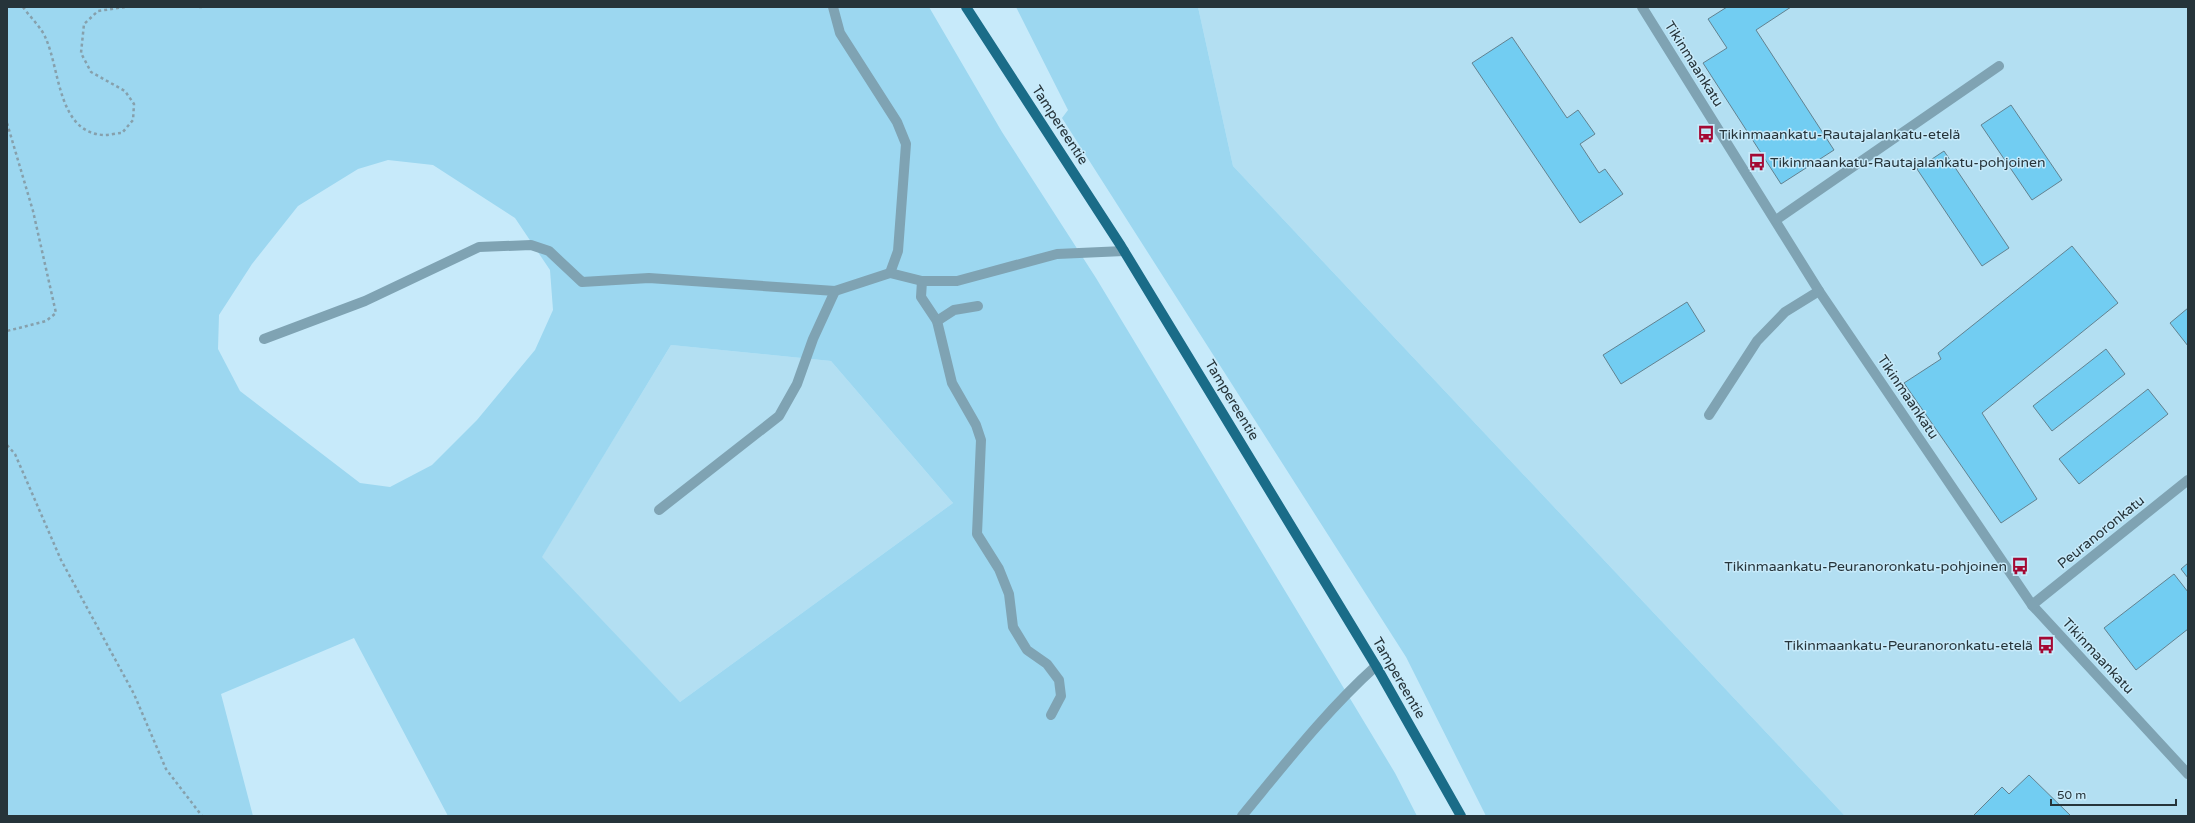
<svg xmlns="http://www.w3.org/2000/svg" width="2195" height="823" font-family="'Varela Round',sans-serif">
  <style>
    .built { fill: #b3dff2 }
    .green { fill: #9cd7f0; fill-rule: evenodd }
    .building { fill: #72cdf2; stroke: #628290 }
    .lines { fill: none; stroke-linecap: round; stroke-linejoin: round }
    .path { stroke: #86a0ac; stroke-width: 2.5; stroke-dasharray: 3 3; stroke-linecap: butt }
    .minor { stroke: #7fa3b3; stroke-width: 10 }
    .major { stroke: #1a6c88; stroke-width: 10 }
    .labels { text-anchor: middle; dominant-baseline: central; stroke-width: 3; stroke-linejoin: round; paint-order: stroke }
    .street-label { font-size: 14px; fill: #26343a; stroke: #c7eafa }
    .poi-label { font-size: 14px; fill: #26343a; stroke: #c7eafa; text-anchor: start }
  </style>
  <rect width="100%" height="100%" fill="#c7eafa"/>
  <g class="built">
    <path d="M1198,7H2188V816H1845L1233,166Z"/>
    <path d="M671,345L831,361L953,503L680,702L541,558Z"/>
  </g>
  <g class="green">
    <path d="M7,7H929L1002,132L1096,278L1395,773L1417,816H448L354,638L221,694L253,816H7ZM388,160L433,165L515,218L550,270L553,310L535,350L477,420L432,465L390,487L360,483L240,391L218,349L219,315L252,264L298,206L358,169ZM671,345L831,361L953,503L680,702L542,557Z"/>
    <path d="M1016,7H1198L1233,166L1845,816H1486L1406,657L1062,118L1068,110Z"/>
  </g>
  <g class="building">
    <path d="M1727,7H1791L1756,30L1834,150L1781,184L1703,63L1727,48L1708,19Z"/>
    <path d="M1512,37L1567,118L1578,110L1595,134L1580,144L1599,173L1605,169L1623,194L1580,223L1472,63Z"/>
    <path d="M2011,105L2062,180L2032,200L1981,125Z"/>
    <path d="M1944,151L2009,248L1982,266L1917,169Z"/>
    <path d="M2072,246L2118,303L1982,413L2037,499L2001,523L1904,383L1941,359L1938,353Z"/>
    <path d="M1687,302L1705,331L1621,384L1603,355Z"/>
    <path d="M2188,308V346L2170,323Z"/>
    <path d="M2106,349L2125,374L2052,431L2033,406Z"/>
    <path d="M2148,389L2168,414L2079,484L2059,459Z"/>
    <path d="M2188,563V578L2181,569Z"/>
    <path d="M2174,574L2188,592V629L2136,670L2104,628Z"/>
    <path d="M2029,775L2071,816H1973L2002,787L2009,794Z"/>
  </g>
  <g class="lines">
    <g class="path">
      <path d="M23,7C30,17 42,28 46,39C60,70 58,133 104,135C110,135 117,133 122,133L133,120L134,104L125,91L91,72L81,53L84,24L98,11L125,7"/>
      <path d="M199,7H204"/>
      <path d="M7,123L33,211L56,313L46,321L7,331"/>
      <path d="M7,445L15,454L61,560L134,694L166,769L202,816"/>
    </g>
    <g class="minor">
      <path d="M833,7L840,33L897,122L906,144L898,251L890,273"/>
      <path d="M1642,7L1819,291L2032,605L2188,774"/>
      <path d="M1776,220L1999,66"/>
      <path d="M922,281L921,297L937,321L952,383L976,425L981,440L977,534L999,569L1009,594L1013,627L1027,650L1047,664L1059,680L1061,696L1051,715"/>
      <path d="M937,321L954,310L978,306"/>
      <path d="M264,339L365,301L479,247L531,245L549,251L582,282L649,278L835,291L890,273L922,281H957L1057,254L1124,251"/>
      <path d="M1709,415L1757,341L1785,312L1819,291"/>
      <path d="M659,510L779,416L797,384L813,339L835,291"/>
      <path d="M2032,605L2188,480"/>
      <path d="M1242,816C1285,764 1326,711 1376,666"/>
    </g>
    <path class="major" d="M966,7L1121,246L1376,666L1461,816"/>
  </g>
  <defs>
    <g id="bus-bare" transform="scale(1.38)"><path d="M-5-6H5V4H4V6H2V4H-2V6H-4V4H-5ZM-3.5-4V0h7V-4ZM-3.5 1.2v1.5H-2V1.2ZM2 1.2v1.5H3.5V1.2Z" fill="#a40833" stroke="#c7eafa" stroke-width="2.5" paint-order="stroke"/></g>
  </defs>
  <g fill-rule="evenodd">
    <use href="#bus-bare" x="1706" y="134"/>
    <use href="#bus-bare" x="1757" y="162"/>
    <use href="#bus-bare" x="2020" y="566"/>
    <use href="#bus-bare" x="2046" y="645"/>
  </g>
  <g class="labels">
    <g class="street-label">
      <text transform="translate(1694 64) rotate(58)">Tikinmaankatu</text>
      <text transform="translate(1060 125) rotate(57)">Tampereentie</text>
      <text transform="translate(1908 397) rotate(56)">Tikinmaankatu</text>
      <text transform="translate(1232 400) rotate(59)">Tampereentie</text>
      <text transform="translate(2101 532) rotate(-39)">Peuranoronkatu</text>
      <text transform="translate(2098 656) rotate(47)">Tikinmaankatu</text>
      <text transform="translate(1399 678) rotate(60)">Tampereentie</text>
    </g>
    <g class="poi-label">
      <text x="1719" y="134">Tikinmaankatu-Rautajalankatu-etelä</text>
      <text x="1770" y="162">Tikinmaankatu-Rautajalankatu-pohjoinen</text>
      <text x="2007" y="566" text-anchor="end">Tikinmaankatu-Peuranoronkatu-pohjoinen</text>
      <text x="2033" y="645" text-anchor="end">Tikinmaankatu-Peuranoronkatu-etelä</text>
    </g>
  </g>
  <rect width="2195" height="823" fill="none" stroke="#26343a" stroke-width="16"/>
  <path d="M2051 799v6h125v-6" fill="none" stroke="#26343a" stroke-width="2"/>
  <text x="2057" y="799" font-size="12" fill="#26343a" stroke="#c7eafa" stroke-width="3" paint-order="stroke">50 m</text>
</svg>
